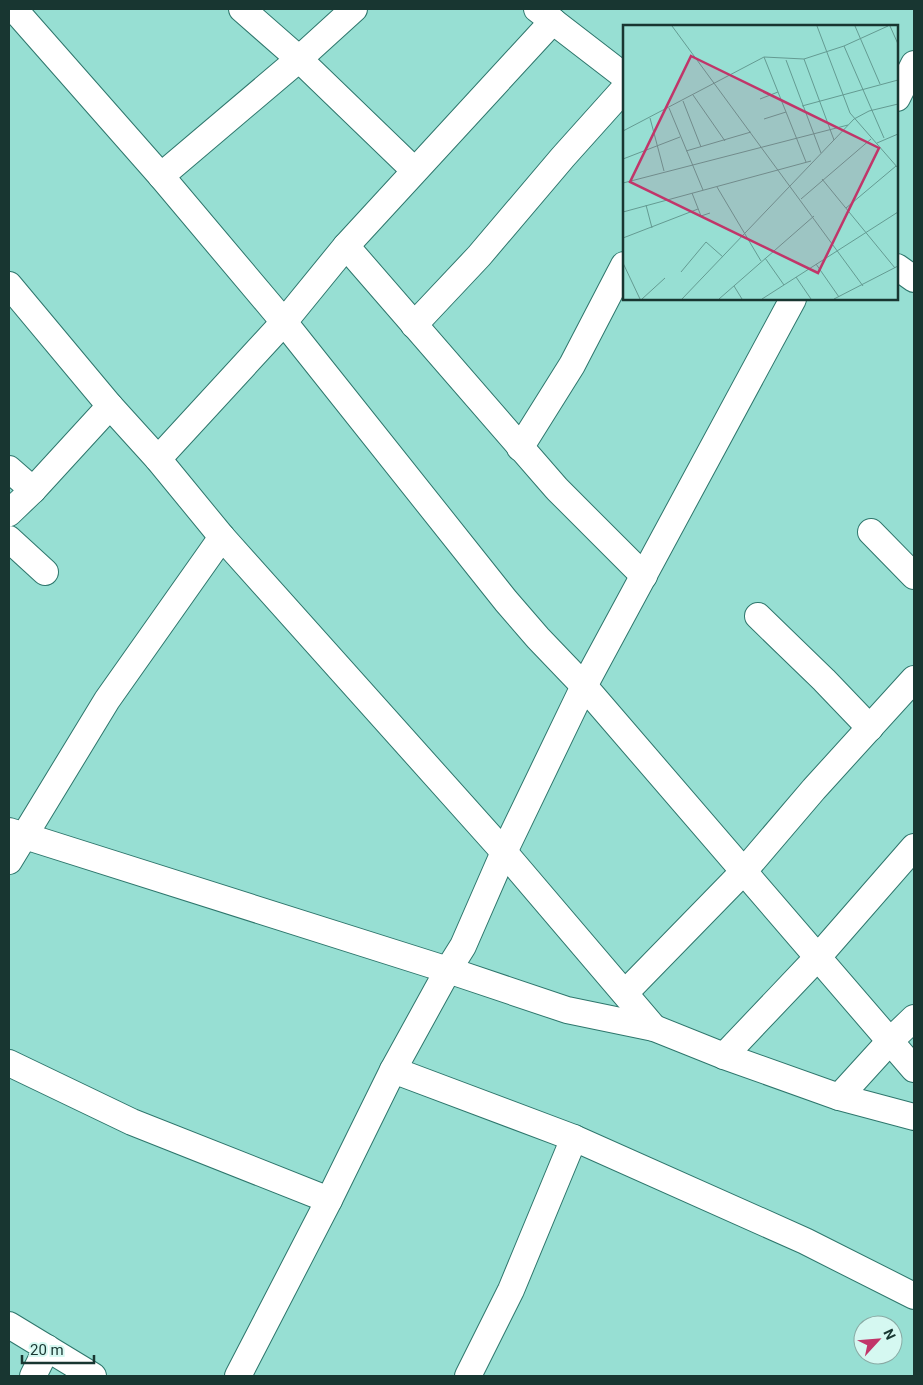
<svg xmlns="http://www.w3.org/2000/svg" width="923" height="1385" font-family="Roboto,sans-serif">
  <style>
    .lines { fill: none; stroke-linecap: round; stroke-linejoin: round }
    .minor-casing { stroke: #2e766c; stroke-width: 28 }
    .minor { stroke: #fff; stroke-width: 26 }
    .inset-road { fill: none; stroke: #649b92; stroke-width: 1 }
    .view { fill: #c13569; fill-opacity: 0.15; stroke: #c13569; stroke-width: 2.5 }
    .inset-edge { fill: none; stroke: #183631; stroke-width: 2.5 }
  </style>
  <rect width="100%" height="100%" fill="#97dfd3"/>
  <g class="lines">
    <g class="minor-casing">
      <g id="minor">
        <path d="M14,9L161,176L284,322L506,601L538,638L584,686L914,1069"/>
        <path d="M242,9L299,59L414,170"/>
        <path d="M537,9L624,76"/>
        <path d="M897,98L914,64"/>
        <path d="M161,176L299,59L354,9"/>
        <path d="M346,246L557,489L644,576"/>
        <path d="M897,267L914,279"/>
        <path d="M9,285L110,406L158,459L222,537L504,852L654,1028"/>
        <path d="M414,325L479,256L563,157L624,89"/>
        <path d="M520,448L572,365L624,265"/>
        <path d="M158,459L284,322L346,246L553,21"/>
        <path d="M9,469L33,490"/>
        <path d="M9,513L33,490L110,406"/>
        <path d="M871,532L914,576"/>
        <path d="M9,539L45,572"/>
        <path d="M758,616L824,680L870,728"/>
        <path d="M9,831L448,970L567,1010L654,1028L724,1056L839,1097L914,1117"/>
        <path d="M9,861L107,700L222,537"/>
        <path d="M625,993L744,871L814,789L914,679"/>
        <path d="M724,1056L818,957L914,847"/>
        <path d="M9,1063L132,1122L329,1200"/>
        <path d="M393,1070L574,1138L805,1241L914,1296"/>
        <path d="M839,1097L890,1041L914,1018"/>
        <path d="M9,1325L93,1376"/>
        <path d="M33,1376L47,1348"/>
        <path d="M238,1376L329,1200L393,1070L448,970L463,946L504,852L584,686L793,299"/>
        <path d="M468,1376L511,1290L574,1138"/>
      </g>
    </g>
    <use href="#minor" class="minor"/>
  </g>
  <g transform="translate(623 25)">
    <rect width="275" height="275" fill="#97dfd3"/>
    <path class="inset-road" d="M49,1L240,261M194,1L227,88L275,143M232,1L257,59M267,1L275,19M221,21L261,113M141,32L183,137M181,34L211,115M163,35L198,128M70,70L102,116M137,74L155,67M60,76L78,122M179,81L275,55M46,83L80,165M27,93L41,146M141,94L163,87M0,106L141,32L181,34L221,21L265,1M254,118L275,109M63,126L128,107M0,134L57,112M199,154L272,243M0,158L225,100M94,162L138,236M69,168L78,191L87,188M178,174L248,114M23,180L29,203M223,183L273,141M0,187L188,136M0,213L75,184M142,233L161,260M0,238L17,274M193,239L216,272M58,247L83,217L100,232M173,252L188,274M111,261L119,274M19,274L42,253M59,274L231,94L246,86L275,79M96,274L191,191M139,274L275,187M211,274L275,241"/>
    <path class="view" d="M68,31L256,123L195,248L7,157Z"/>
    <rect width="275" height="275" class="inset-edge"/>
  </g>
  <rect width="923" height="1385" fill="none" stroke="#183631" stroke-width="20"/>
  <g transform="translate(878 1340) rotate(64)"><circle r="24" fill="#d5f8f1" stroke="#89aaa4"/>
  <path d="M0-4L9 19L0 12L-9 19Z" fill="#c13569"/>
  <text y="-8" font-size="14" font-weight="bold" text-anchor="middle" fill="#183631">N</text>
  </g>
  <path d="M22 1355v8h72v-8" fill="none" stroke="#183631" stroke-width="2.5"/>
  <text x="30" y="1355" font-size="15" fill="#183631" stroke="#d5f8f1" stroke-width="4" paint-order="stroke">20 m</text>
</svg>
